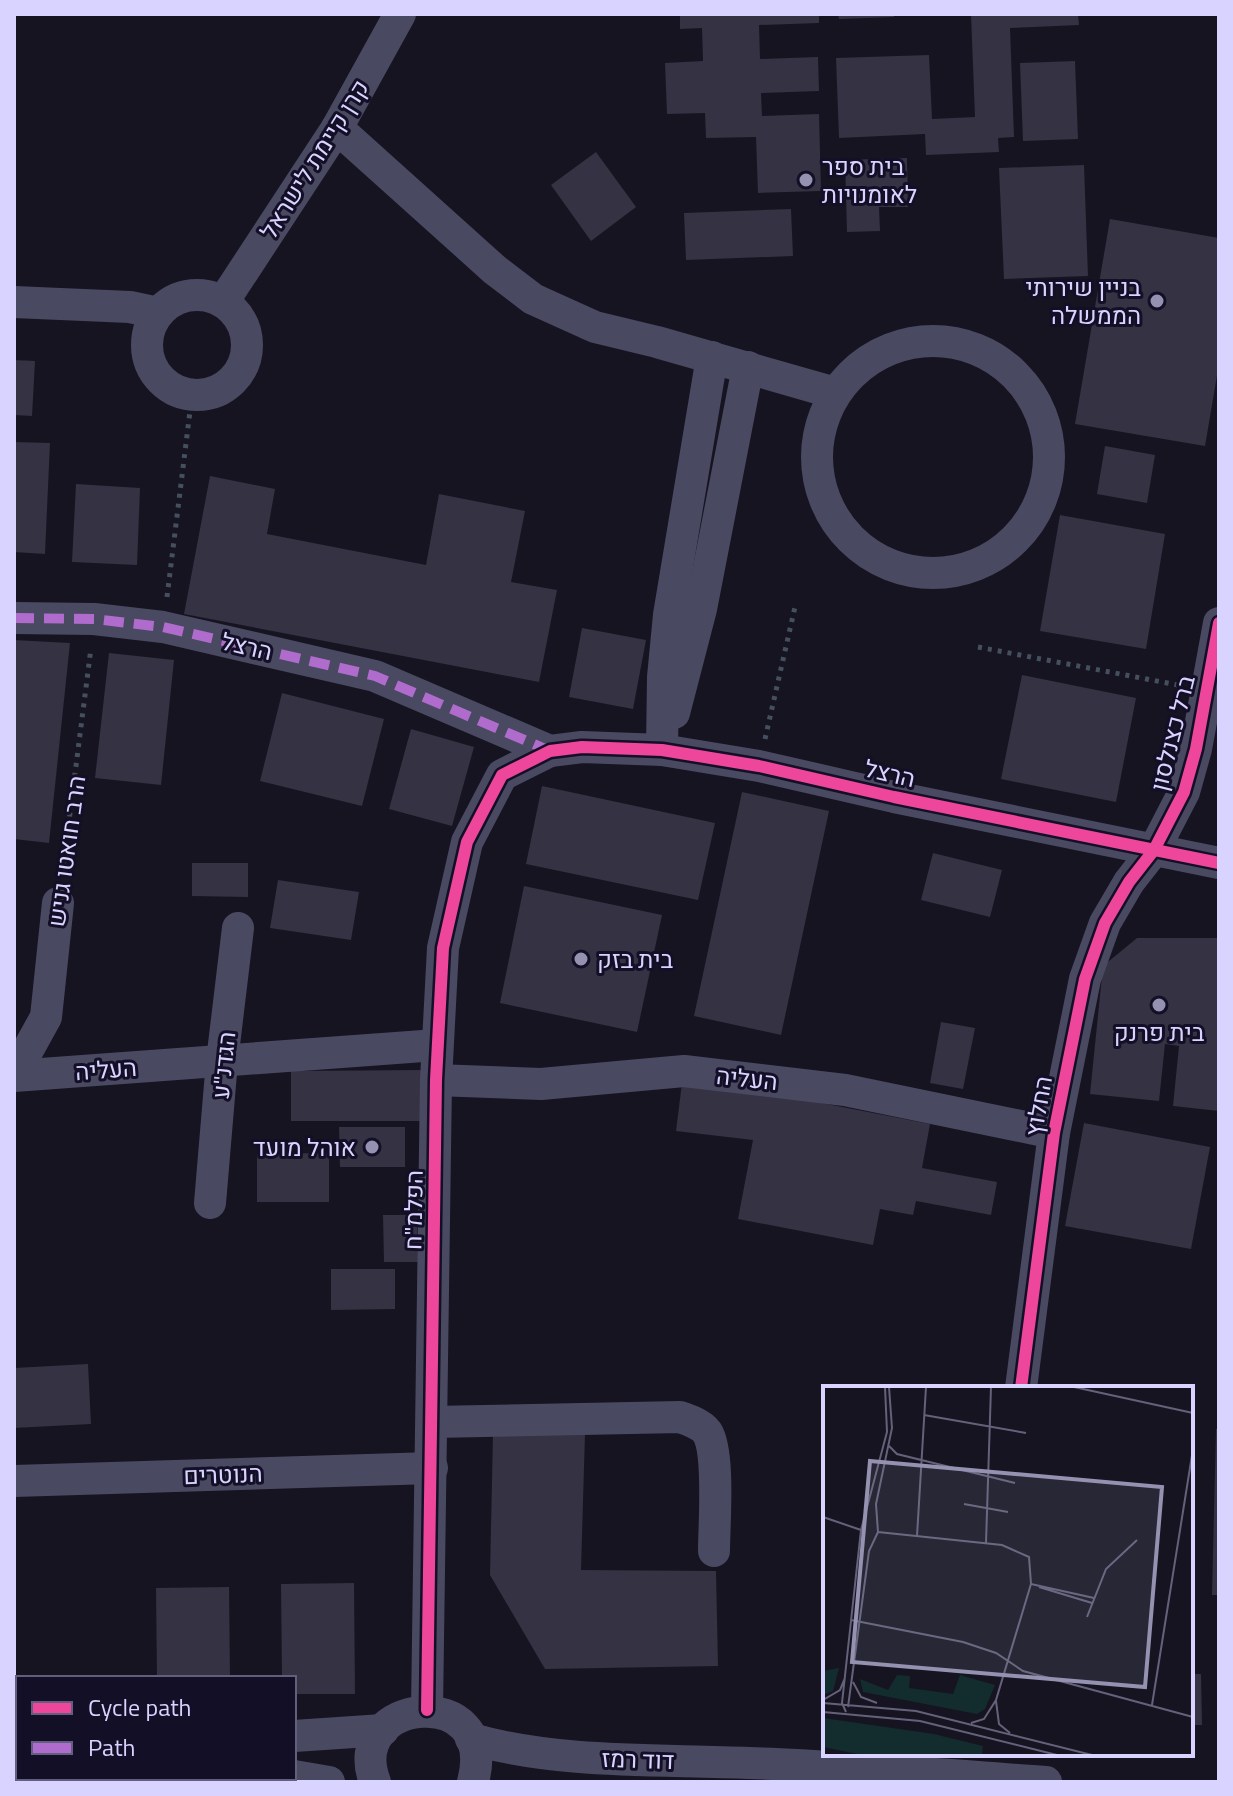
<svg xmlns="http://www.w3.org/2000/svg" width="1233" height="1796" font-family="'Titillium Web',Heebo,sans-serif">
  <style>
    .building { fill: #343243 }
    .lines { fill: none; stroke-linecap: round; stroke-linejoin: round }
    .path { stroke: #44505f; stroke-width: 5; stroke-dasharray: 4 6; stroke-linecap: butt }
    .minor { stroke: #4a4962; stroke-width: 32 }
    .quiet { stroke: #b06ccc; stroke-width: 10; stroke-dasharray: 20 10; stroke-linecap: butt }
    .cycleway-casing { stroke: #130f26; stroke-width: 17 }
    .cycleway { stroke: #ed469a; stroke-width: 12 }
    .poi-dot { fill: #9591b1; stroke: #130f26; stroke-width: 3 }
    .labels { text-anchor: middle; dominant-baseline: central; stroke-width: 6; stroke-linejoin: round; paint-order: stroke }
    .street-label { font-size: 24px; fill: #d9d4ff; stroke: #130f26 }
    .poi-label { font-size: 24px; fill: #d9d4ff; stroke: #130f26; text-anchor: start }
    .inset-road { fill: none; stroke: #64617a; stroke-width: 2 }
    .view { fill: #9591b1; fill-opacity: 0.15; stroke: #9591b1; stroke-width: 4 }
    .inset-edge { fill: none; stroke: #d9d4ff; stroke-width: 4 }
  </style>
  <rect width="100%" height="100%" fill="#161421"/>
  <g class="building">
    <path d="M680,14H819V23L759,25L760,59L818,57L819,91L761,93L762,116L819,114L821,191L758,193L756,137L706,138L705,113L667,114L665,63L703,61L702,28L680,29Z"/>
    <path d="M838,14H894V17L839,19Z"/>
    <path d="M971,14H1078L1079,25L1010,28L1014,137L998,138L999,152L926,155L925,134L839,138L836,58L929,55L932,119L975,117Z"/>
    <path d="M1075,61L1078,139L1023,141L1020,63Z"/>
    <path d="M596,152L636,207L591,241L551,185Z"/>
    <path d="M907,158L908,207H879L880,231L847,232L845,160Z"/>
    <path d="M1084,165L1088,276L1004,279L999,168Z"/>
    <path d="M791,209L793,256L686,260L684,213Z"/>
    <path d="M1110,219L1219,238V364L1205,446L1075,424Z"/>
    <path d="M14,360L35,361L32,416L14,415Z"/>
    <path d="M14,442L50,443L45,554L14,552Z"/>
    <path d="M1105,446L1155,455L1147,503L1097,494Z"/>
    <path d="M210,476L275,489L267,534L426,565L439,494L525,511L511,582L557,590L539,682L184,614Z"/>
    <path d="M76,484L140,488L137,565L72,562Z"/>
    <path d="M1060,515L1165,534L1146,649L1040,631Z"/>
    <path d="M582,628L646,640L633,709L569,697Z"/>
    <path d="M14,640L70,643L49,843L14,839Z"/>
    <path d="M109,653L174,660L161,785L95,778Z"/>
    <path d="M1022,675L1136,698L1116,802L1001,779Z"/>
    <path d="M282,693L384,719L362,806L260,781Z"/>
    <path d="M411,729L474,747L452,826L389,809Z"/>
    <path d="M542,786L715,823L698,900L526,864Z"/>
    <path d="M742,792L829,811L781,1035L694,1016Z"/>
    <path d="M933,853L1002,870L990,917L921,900Z"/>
    <path d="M192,863H248V897L192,896Z"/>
    <path d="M278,880L359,892L351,940L270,928Z"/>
    <path d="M524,886L662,915L637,1032L500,1003Z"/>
    <path d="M1137,938H1219V1111L1173,1106L1179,1046L1165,1044L1159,1101L1090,1094L1103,966Z"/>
    <path d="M941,1022L975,1028L963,1089L930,1083Z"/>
    <path d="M422,1070V1121H291V1071Z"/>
    <path d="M682,1083L770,1093L930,1124L922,1168L997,1182L991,1215L916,1201L913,1215L880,1209L873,1245L738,1219L753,1140L676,1131Z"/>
    <path d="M1084,1123L1210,1147L1191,1249L1065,1226Z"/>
    <path d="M339,1127H405V1167H340Z"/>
    <path d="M329,1153V1202H257V1154Z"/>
    <path d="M383,1215H417L418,1262H384Z"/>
    <path d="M331,1269H395V1309L331,1310Z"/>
    <path d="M88,1364L91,1424L14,1428V1368Z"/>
    <path d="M1216,1429H1219V1595H1212Z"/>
    <path d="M493,1433L585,1434L581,1570L716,1571L718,1666L545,1669L490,1575Z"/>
    <path d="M354,1583L355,1694H294V1678H282L281,1584Z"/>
    <path d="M229,1587L230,1678H157L156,1588Z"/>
    <path d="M1191,1674H1201L1202,1725H1191Z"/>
  </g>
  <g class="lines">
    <g class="path">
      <path d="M167,597L192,395"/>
      <path d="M978,647L1178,685"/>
      <path d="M765,739L795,607"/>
      <path d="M62,876L91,648"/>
    </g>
    <g class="minor">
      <path d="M337,128L495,270L533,299L595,327L657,342L835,393"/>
      <circle cx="197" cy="345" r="50"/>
      <path d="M14,302L130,307L158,313"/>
      <path d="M223,302L337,128L400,14"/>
      <circle cx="933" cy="457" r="116"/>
      <path d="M14,618L94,619L163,627L375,676L550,751L582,747L662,750L759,766L894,797L1219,863"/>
      <path d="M674,713L701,609L748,367"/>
      <path d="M662,750L663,677L669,615L712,357"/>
      <path d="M14,1075L46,1017L58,903"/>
      <path d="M14,1076L437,1045"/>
      <path d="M436,1080L541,1084L684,1071L845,1090L1054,1133"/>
      <path d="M210,1203L222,1061L238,928"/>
      <path d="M1021,1388L1054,1133L1085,979L1105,923L1129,882L1154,850L1184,792L1196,749L1219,623"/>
      <path d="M433,1422L680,1417C689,1420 701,1424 707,1432C720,1452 714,1525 714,1551"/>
      <path d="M14,1481L432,1468"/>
      <path d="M14,1703L18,1704"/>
      <path d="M427,1710L436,1080L443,948L467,842L502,775L550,751"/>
      <path d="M14,1733H18"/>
      <path d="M294,1736L383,1730"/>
      <path d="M471,1739C561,1764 657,1759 749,1763C848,1766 947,1775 1046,1782"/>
      <path d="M294,1776L329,1782"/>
      <path d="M77,1782V1778"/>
      <path d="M375,1782C342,1697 500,1680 473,1782"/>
    </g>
    <path class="quiet" d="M14,618L94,619L163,627L375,676L550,751"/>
    <g class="cycleway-casing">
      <g id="cycleway">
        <path d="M1021,1388L1054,1133L1085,979L1105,923L1129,882L1154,850L1184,792L1196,749L1219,623"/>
        <path d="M427,1710L436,1080L443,948L467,842L502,775L550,751L582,747L662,750L759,766L894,797L1219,863"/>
      </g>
    </g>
    <use href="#cycleway" class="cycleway"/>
  </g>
  <g class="poi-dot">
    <circle cx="806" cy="180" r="8"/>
    <circle cx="1157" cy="301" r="8"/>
    <circle cx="581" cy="959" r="8"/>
    <circle cx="1159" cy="1005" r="8"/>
    <circle cx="372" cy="1147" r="8"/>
  </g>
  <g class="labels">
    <g class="street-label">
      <text transform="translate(314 159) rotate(-58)">קרן קיימת לישראל</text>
      <text transform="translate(247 646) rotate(13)">הרצל</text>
      <text transform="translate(1172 733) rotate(-76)">ברל כצנלסון</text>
      <text transform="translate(890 773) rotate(13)">הרצל</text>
      <text transform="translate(66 851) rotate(-82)">הרב חואטו גניש</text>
      <text transform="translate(223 1065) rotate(-84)">הגדנ"ע</text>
      <text transform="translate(106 1069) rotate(-4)">העליה</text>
      <text transform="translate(747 1078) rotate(6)">העליה</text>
      <text transform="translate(1038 1106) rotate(-80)">החלוץ</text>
      <text transform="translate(413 1210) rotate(-89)">הפלמ"ח</text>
      <text transform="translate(223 1474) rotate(-2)">הנוטרים</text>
      <text transform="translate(638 1759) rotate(2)">דוד רמז</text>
    </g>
    <g class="poi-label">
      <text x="822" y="166">בית ספר<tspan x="822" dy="28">לאומנויות</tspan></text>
      <text x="1141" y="287" text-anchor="end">בניין שירותי<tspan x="1141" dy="28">הממשלה</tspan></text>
      <text x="597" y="959">בית בזק</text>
      <text x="1159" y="1032" text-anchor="middle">בית פרנק</text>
      <text x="356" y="1147" text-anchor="end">אוהל מועד</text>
    </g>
  </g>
  <g transform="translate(823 1386)">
    <rect width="370" height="370" fill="#161421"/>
    <path d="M16,282L10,305L0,309V285ZM74,289L87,290L86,302L130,308L137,289L172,299L162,323L154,328L40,306L37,293L65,304ZM0,332L111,348L160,360L159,369H39L0,361Z" fill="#132c2d"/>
    <path class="inset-road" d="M251,1L370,27M101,29L203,47M66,60L74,68L192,97M141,118L185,126M0,131L38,144M55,146L179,159L206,171L208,198L173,314L161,333L148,337M55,146L53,118L69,42L66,1M94,150L103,1M163,157L168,1M208,198L271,212M216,201L269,217M264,231L283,183L314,154M28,234L140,256L173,267L200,285L370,331M30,296L38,311L54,317M0,314L17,304L22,292M173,315L176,338L187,347M0,317L93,325L269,369M329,319L370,63M25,321L46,165L55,146M0,326L97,335L234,369M23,326L19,317L38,144L64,46L62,1"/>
    <path class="view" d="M47,75L339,101L322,301L29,276Z"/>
    <rect width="370" height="370" class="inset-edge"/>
  </g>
  <rect width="1233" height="1796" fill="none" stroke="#d9d4ff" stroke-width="32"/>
  <rect x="16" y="1676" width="280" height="104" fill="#130f26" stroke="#625e7d" stroke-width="2"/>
  <rect x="32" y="1702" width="40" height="12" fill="#ed469a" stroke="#625e7d" stroke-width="2"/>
  <text x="88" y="1716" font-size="24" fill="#d9d4ff">Cycle path</text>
  <rect x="32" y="1742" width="40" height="12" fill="#b06ccc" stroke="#625e7d" stroke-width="2"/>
  <text x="88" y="1756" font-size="24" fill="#d9d4ff">Path</text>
</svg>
